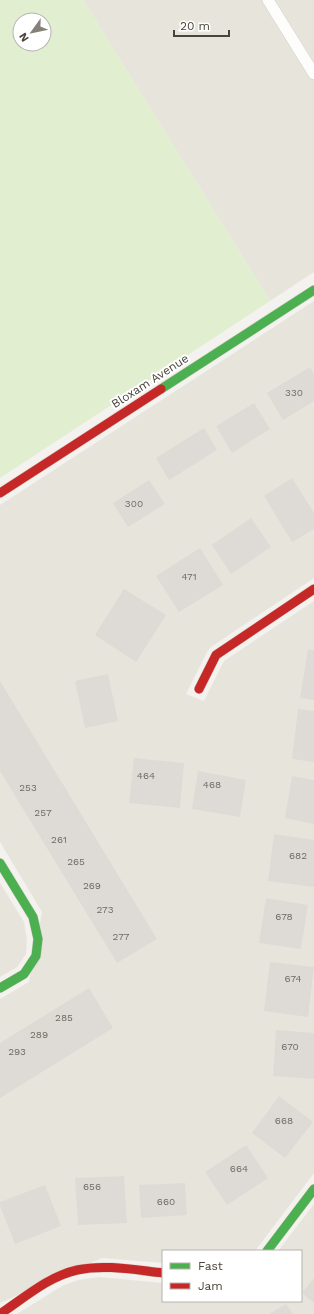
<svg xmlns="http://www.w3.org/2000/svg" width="314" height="1314" font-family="'Work Sans',sans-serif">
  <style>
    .residential { fill: #e7e4dc }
    .green { fill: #e1eecf; fill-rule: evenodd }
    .building { fill: #dedbd6 }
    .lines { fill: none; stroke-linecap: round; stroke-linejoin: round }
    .lane-casing { stroke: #d2d0cb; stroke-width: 12 }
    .fast-casing { stroke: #d3cfc5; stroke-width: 10 }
    .jam-casing { stroke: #d3cfc5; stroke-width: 10 }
    .lane { stroke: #fdfdfc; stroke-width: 11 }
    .fast { stroke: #4caf50; stroke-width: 9 }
    .jam { stroke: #c62828; stroke-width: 9 }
    .labels { text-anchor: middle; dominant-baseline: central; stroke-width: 4; stroke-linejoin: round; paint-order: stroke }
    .number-label { font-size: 10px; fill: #706a61 }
    .street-label { font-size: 12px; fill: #4b4439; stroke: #fff }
  </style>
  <rect width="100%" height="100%" fill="#f4f2ee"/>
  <g class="residential">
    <path d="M83,0H314V272L270,301Z"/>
    <path d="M314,301V578L211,647L207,652L186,694L204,701L224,661L314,601V1173L255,1251H163V1263L102,1258L0,1303V999L29,982L42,912L0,842V505Z"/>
    <path d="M0,883L24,922L27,940L26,954L17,967L0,977Z"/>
    <path d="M314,1204V1314H17L62,1286L78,1280L99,1277L163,1283V1301H301V1251H278Z"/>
  </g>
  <path class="green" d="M0,0H83L270,301L0,478ZM20,20H44V44H20Z"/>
  <g class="building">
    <path d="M310,367L314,374V401L283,420L267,393Z"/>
    <path d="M254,403L270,429L232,453L216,426Z"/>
    <path d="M204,428L217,450L169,480L156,458Z"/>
    <path d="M292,478L314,513V529L292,542L264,496Z"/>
    <path d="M149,480L165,504L128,527L113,503Z"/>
    <path d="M251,518L271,547L231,574L212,545Z"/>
    <path d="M200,548L223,585L179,612L156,576Z"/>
    <path d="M124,589L166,615L136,662L95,635Z"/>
    <path d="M308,649L314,650V700L300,698Z"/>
    <path d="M108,674L118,721L85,728L75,681Z"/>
    <path d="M0,681L157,939L117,963L0,771Z"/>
    <path d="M298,709L314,711V762L292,759Z"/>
    <path d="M134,758L184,763L180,808L129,803Z"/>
    <path d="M198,771L246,780L240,817L192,809Z"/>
    <path d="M292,776L314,780V824L285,818Z"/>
    <path d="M274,834L314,840V887L268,881Z"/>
    <path d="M266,898L308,905L301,949L259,943Z"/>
    <path d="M270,962L314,967L308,1017L264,1011Z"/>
    <path d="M89,988L113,1028L0,1098V1043Z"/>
    <path d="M276,1030L314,1033V1079L273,1076Z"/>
    <path d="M279,1096L313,1122L285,1158L252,1133Z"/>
    <path d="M246,1145L268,1178L227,1205L205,1172Z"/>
    <path d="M124,1176L127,1223L78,1225L75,1178Z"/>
    <path d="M185,1183L187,1215L141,1218L139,1185Z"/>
    <path d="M45,1185L61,1226L15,1244L0,1206V1202Z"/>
    <path d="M314,1278V1303L302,1293Z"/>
    <path d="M286,1304L293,1314H269Z"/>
  </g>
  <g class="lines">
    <g class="lane-casing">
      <path id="lane" d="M268,0L314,74"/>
    </g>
    <g class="fast-casing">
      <g id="fast">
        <path d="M161,389L314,290"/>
        <path d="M0,863L33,917L38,939L36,956L24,974L0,988"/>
        <path d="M267,1251L314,1189"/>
      </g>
    </g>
    <g class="jam-casing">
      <g id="jam">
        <path d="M0,493L161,389"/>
        <path d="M199,689L216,655L314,589"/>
        <path d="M0,1314C24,1298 49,1276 77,1270C105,1264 135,1270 163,1273"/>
      </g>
    </g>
    <use href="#lane" class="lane"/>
    <use href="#fast" class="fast"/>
    <use href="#jam" class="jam"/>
  </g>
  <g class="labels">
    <g class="number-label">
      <text x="294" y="392">330</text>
      <text x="134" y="503">300</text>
      <text x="189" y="576">471</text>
      <text x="146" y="775">464</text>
      <text x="212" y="784">468</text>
      <text x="28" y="787">253</text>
      <text x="43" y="812">257</text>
      <text x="59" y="839">261</text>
      <text x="298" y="855">682</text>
      <text x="76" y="861">265</text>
      <text x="92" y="885">269</text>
      <text x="105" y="909">273</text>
      <text x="284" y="916">678</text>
      <text x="121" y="936">277</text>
      <text x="293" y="978">674</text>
      <text x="64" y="1017">285</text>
      <text x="39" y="1034">289</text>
      <text x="290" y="1046">670</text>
      <text x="17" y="1051">293</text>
      <text x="284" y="1120">668</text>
      <text x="239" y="1168">664</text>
      <text x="92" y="1186">656</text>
      <text x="166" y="1201">660</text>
    </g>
    <g class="street-label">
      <text transform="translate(150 381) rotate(-33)">Bloxam Avenue</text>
    </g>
  </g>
  <rect x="162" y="1250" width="140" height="52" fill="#ffffff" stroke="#b7b4b0"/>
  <rect x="170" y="1263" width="20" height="6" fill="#4caf50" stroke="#b7b4b0"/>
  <text x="198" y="1270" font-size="12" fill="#4b4439">Fast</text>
  <rect x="170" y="1283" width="20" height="6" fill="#c62828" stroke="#b7b4b0"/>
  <text x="198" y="1290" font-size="12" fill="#4b4439">Jam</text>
  <g transform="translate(32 32) rotate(237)"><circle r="19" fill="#ffffff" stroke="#b7b4b0"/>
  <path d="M0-3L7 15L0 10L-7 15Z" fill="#868178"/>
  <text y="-6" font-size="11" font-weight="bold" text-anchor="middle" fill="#4b4439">N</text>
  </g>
  <path d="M174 30v6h55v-6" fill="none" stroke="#4b4439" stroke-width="2"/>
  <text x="180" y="30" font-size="12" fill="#4b4439" stroke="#ffffff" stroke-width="3" paint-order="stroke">20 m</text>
</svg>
